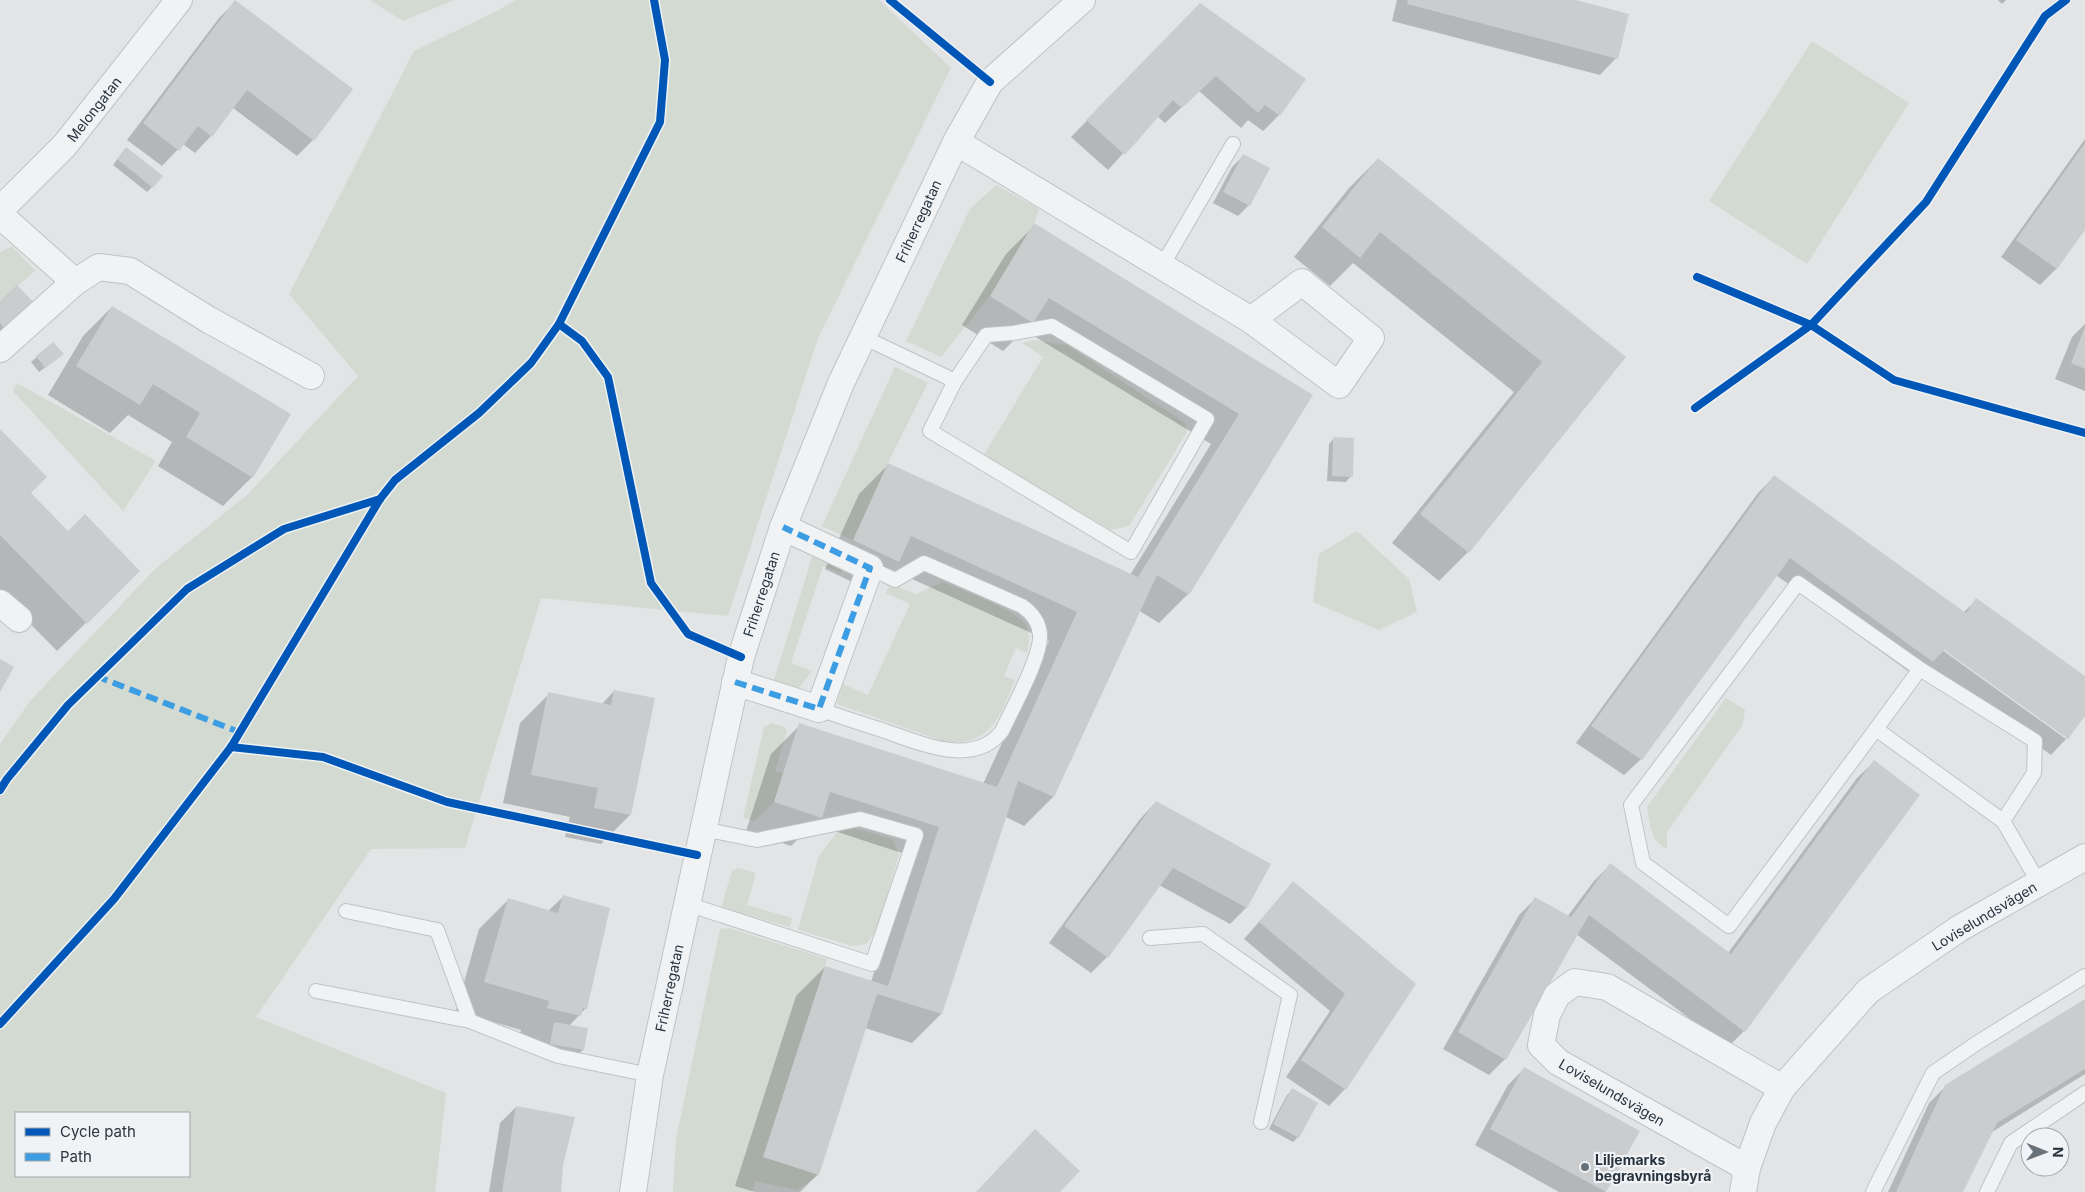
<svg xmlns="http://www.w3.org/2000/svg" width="2085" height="1192" font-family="Inter,sans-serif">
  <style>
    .green { fill: #d3dad2; fill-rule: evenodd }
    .shadow { fill: #0003; fill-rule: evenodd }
    .building { fill: #caccce }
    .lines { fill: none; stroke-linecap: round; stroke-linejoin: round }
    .lane-casing { stroke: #c0c2c4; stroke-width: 16 }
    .street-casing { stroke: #c0c2c4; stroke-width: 28 }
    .lane { stroke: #f0f2f3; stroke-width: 14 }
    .street { stroke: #f0f2f3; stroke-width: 26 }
    .quiet { stroke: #3d9de3; stroke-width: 6; stroke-dasharray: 12 6; stroke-linecap: butt }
    .cycleway-casing { stroke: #eff3f5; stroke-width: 11 }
    .cycleway { stroke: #0057b8; stroke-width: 8 }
    .poi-dot { fill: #6a7279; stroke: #eff3f5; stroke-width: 2 }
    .labels { text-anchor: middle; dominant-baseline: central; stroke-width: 4.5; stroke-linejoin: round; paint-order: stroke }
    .street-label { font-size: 14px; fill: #2a343e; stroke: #eff3f5 }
    .poi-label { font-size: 14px; font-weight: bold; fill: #2a343e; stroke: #eff3f5; text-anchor: start }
  </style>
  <rect width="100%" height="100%" fill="#e2e4e6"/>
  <g class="green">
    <path d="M370,0H454L403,21Z"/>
    <path d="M516,0H879L951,68L818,338L728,616L541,598L465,848L371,849L256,1017L446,1093L435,1192H0V744L30,701L155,569L247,495L358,376L289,294L414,51L493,13ZM16,1113H189V1176H16Z"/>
    <path d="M1812,41L1909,103L1807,264L1709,201Z"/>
    <path d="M996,185L1039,209L1034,223L990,296L941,357L906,341L970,209Z"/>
    <path d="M12,246L35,271L0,301V252Z"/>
    <path d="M1035,340L1067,345L1185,423L1187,432L1129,526L1111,530L984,455L1043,357L1022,343Z"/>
    <path d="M895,367L928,383L888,463L853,540L822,526Z"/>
    <path d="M17,383L156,461L123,511L13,391Z"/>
    <path d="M1357,531L1409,579L1417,612L1379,630L1313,602L1319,554Z"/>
    <path d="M814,551L844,565L841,573L823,566L791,663L812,671L798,689L774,680Z"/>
    <path d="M943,582C961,590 1018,610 1026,626C1030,635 1029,644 1027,653L1016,648L1004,676L1015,680C1000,716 991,748 943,741L837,704L843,684L868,695L910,604L886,593L890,584L916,594Z"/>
    <path d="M1726,698L1745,710L1743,724L1667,832V848C1650,843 1650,822 1647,807Z"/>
    <path d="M772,723L784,727L787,731L775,771L783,773L774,802L754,821L743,818L764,727Z"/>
    <path d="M853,828L892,839L899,855L876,931L866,944L852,946L798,930L819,856L836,833Z"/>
    <path d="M738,868L756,873L747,905L792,918L790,927L721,908L732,871Z"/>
    <path d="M729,928L827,959L763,1156L819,1175L797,1190L755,1181L752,1192H673L676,1139L720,929Z"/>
  </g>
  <g class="shadow">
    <path d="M1397,0H1571L1616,58L1600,75L1392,21Z"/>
    <path d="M1998,0H2006L2002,4Z"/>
    <path d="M235,2L313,140L297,156L233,108L211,136L195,153L183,144L162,166L127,140L219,18Z"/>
    <path d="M1184,21L1279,115L1263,131L1248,120L1241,128L1199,91L1165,123L1157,116L1108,170L1071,137Z"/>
    <path d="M2085,139V228L2056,269L2040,285L2001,257Z"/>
    <path d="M121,154L152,187L147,192L113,165Z"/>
    <path d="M1243,156L1249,205L1238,216L1213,203L1232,167Z"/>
    <path d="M1378,159L1624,357L1468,552L1439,581L1392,543L1514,392L1353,263L1330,286L1294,257L1349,188Z"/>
    <path d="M1035,225L1311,395L1188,594L1159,623L1138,610L1053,797L1024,826L1004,816L941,1014L912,1043L865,1028L818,1174L800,1192H755L735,1186L796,996L825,967L871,982L911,856L813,824L791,846L746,831L771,754L800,725L983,784L1049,641L890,569L869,590L825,569L859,494L888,465L1130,575L1211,444L1024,330L1003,351L962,325L1006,254Z"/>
    <path d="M0,303H33L0,334Z"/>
    <path d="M112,307L289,415L252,477L223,506L158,466L172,442L128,415L110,433L48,395L83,336Z"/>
    <path d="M2085,324V391L2055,379L2072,337Z"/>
    <path d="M37,357L57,359L39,372L31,362Z"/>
    <path d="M0,431L29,493L68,533L139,571L57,651L0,593Z"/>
    <path d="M1334,438L1351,476L1346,482L1327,481L1329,444Z"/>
    <path d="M1774,477L1963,613L1977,599L2085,677V713L2067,738L2051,755L1927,666L1916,677L1776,575L1641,759L1624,775L1576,743L1758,493ZM1940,645L2066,736V739L1938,647Z"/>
    <path d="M614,691L630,815L601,844L565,837L570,817L503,803L520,723L549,694L601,705Z"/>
    <path d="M1874,762L1744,1031L1728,1047L1576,934L1505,1059L1489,1075L1443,1049L1519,915L1535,899L1567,917L1594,881L1610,865L1728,953L1857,778Z"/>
    <path d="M1156,802L1270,865L1246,908L1230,924L1159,885L1107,957L1091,973L1049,943L1140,819Z"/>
    <path d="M1293,883L1415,984L1345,1089L1329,1106L1286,1077L1330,1011L1244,939Z"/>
    <path d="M564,896L586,1008L569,1026L587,1029L583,1050L577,1055L546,1049L547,1043L519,1037L521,1030L456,1011L479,929L508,900L548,911Z"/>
    <path d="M2085,1001V1074L1992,1132L1962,1192H1888L1929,1103L1946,1086Z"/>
    <path d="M1525,1068L1638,1132L1605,1192H1559L1475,1145L1508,1085Z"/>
    <path d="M1292,1090L1298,1137L1293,1142L1269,1129L1287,1095Z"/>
    <path d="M516,1107L562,1165L560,1192H489L500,1123Z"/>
  </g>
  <g class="building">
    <path d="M235,0L353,89L314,141L247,90L212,137L198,126L179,151L143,123Z"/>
    <path d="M1408,0H1576L1629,14L1618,59L1407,4Z"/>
    <path d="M1200,3L1306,79L1280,116L1265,105L1258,113L1216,76L1182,108L1173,100L1125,155L1086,120Z"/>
    <path d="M2085,143V230L2057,269L2016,240Z"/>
    <path d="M126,147L163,176L153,188L117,159Z"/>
    <path d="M1243,154L1270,168L1250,206L1223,192Z"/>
    <path d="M1378,158L1626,357L1469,553L1420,514L1542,362L1380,232L1360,258L1322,227Z"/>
    <path d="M1034,223L1313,395L1189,595L1157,575L1054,797L1018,781L942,1014L877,994L819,1175L763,1157L825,966L888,986L939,827L830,792L822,818L774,802L799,723L997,787L1077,612L911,536L899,562L853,540L888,463L1138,577L1239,414L1049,298L1033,323L990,296Z"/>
    <path d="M17,285L34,303L6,330L0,323V301Z"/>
    <path d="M112,306L291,414L253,478L186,437L200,413L153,384L140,405L76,366Z"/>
    <path d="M2085,327V369L2071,363Z"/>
    <path d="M53,342L64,354L45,368L36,356Z"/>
    <path d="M0,429L47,477L31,493L68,531L85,514L140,571L87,624L0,535Z"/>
    <path d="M1333,437L1354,438L1353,477L1332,476Z"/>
    <path d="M1774,475L1966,613L1976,598L2085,676V716L2068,739L1944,650L1933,662L1790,558L1642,760L1591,726Z"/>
    <path d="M0,659L14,667L0,692Z"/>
    <path d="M614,690L655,698L631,815L594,808L598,788L531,775L548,692L611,705Z"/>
    <path d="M1874,760L1920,795L1745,1032L1589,915L1506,1060L1458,1032L1535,897L1571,917L1610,863L1731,954Z"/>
    <path d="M1156,801L1271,864L1247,908L1173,868L1108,958L1064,926Z"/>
    <path d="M1293,881L1416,984L1346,1090L1301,1060L1345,994L1259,922Z"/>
    <path d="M563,895L610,908L587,1009L583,1008L581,1016L547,1008L549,1001L484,982L508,898L558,913Z"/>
    <path d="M2085,999V1069L1997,1123L1963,1192H1896L1945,1085Z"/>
    <path d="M554,1022L588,1028L584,1050L550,1044Z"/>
    <path d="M1524,1067L1640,1131L1606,1192L1490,1129Z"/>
    <path d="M1292,1088L1318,1103L1299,1138L1273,1124Z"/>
    <path d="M516,1106L575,1117L563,1165L561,1192H502Z"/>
    <path d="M1035,1129L1080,1171L1060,1192H976Z"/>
  </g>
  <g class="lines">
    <g class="lane-casing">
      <g id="lane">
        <path d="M1162,266L1233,144"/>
        <path d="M863,337L955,381L986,335L1013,333L1052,326L1207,419L1131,552L930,431L955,381"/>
        <path d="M819,709C841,717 863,724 885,731C920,743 974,768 1002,731C1012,709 1042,656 1040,634C1039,622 1032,613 1022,606L924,563L895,580L870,568"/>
        <path d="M1876,729L1729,926L1643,863L1631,805L1798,583L1920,669"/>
        <path d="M2003,821L2034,773L2035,741L1920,669L1876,729L2003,821L2039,883"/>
        <path d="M687,904L872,964L916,835L860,819L757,840L703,829"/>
        <path d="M346,911L437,930L470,1021"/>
        <path d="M1150,938L1203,934L1290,995L1261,1122"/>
        <path d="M316,991L470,1021L558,1056L650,1075"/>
        <path d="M1873,1192L1933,1073L1977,1043L2085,976"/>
        <path d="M1987,1192L2011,1143L2085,1093"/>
      </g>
    </g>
    <g class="street-casing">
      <g id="street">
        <path d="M956,142L1251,320L1339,385L1371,338L1302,282L1251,320"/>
        <path d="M0,210L65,145L179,0"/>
        <path d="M0,215L75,282L99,267L130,271L209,320L311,376"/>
        <path d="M0,349L75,282"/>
        <path d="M0,603L19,619"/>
        <path d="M735,682L819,709L870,568L783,527"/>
        <path d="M1747,1168L1558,1062L1541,1045L1547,1015L1557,995L1575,982L1607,987L1782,1088"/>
        <path d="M633,1192L650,1075L741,657L783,527L841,383L956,142L990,82L1082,0"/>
        <path d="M1743,1192L1747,1168L1763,1123L1782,1088L1868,991L1960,928L2085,857"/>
      </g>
    </g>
    <use href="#lane" class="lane"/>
    <use href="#street" class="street"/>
    <g class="quiet">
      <path d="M96,676L239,732"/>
      <path d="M735,682L819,709L870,568L783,527"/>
    </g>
    <g class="cycleway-casing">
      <g id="cycleway">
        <path d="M890,0L990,82"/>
        <path d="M1697,277L1811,325L1894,380L2085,433"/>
        <path d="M559,324L582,341L608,377L651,583L688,634L741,657"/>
        <path d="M1695,408L1811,325L1926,202L2045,16L2066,0"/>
        <path d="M231,747L323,757L447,802L697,855"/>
        <path d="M0,790L7,779L68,705L187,589L284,529L380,499"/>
        <path d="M0,1024L114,899L231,747L380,499L395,480L479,413L531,363L559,324L660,122L665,60L654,0"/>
      </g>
    </g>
    <use href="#cycleway" class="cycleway"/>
  </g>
  <circle class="poi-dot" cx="1585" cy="1167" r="5"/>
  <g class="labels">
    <g class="street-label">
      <text transform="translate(94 109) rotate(-52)">Melongatan</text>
      <text transform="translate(918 221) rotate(-65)">Friherregatan</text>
      <text transform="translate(761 594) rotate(-72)">Friherregatan</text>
      <text transform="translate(1984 916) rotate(-31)">Loviselundsvägen</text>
      <text transform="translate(669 988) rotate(-78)">Friherregatan</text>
      <text transform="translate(1612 1092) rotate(30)">Loviselundsvägen</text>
    </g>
    <g class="poi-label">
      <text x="1595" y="1159">Liljemarks<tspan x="1595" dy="16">begravningsbyrå</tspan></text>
    </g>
  </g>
  <rect x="15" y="1112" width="175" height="65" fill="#eff3f5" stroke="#a0a7ac"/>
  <rect x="25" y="1128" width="25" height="8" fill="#0057b8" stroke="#a0a7ac"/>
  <text x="60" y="1137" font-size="15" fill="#2a343e">Cycle path</text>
  <rect x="25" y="1153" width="25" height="8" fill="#3d9de3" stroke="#a0a7ac"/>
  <text x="60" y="1162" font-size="15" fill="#2a343e">Path</text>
  <g transform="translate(2045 1152) rotate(91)"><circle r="24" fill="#eff3f5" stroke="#a0a7ac"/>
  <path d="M0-4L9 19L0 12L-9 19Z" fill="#6a7279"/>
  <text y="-8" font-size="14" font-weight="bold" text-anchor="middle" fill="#2a343e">N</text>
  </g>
</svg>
